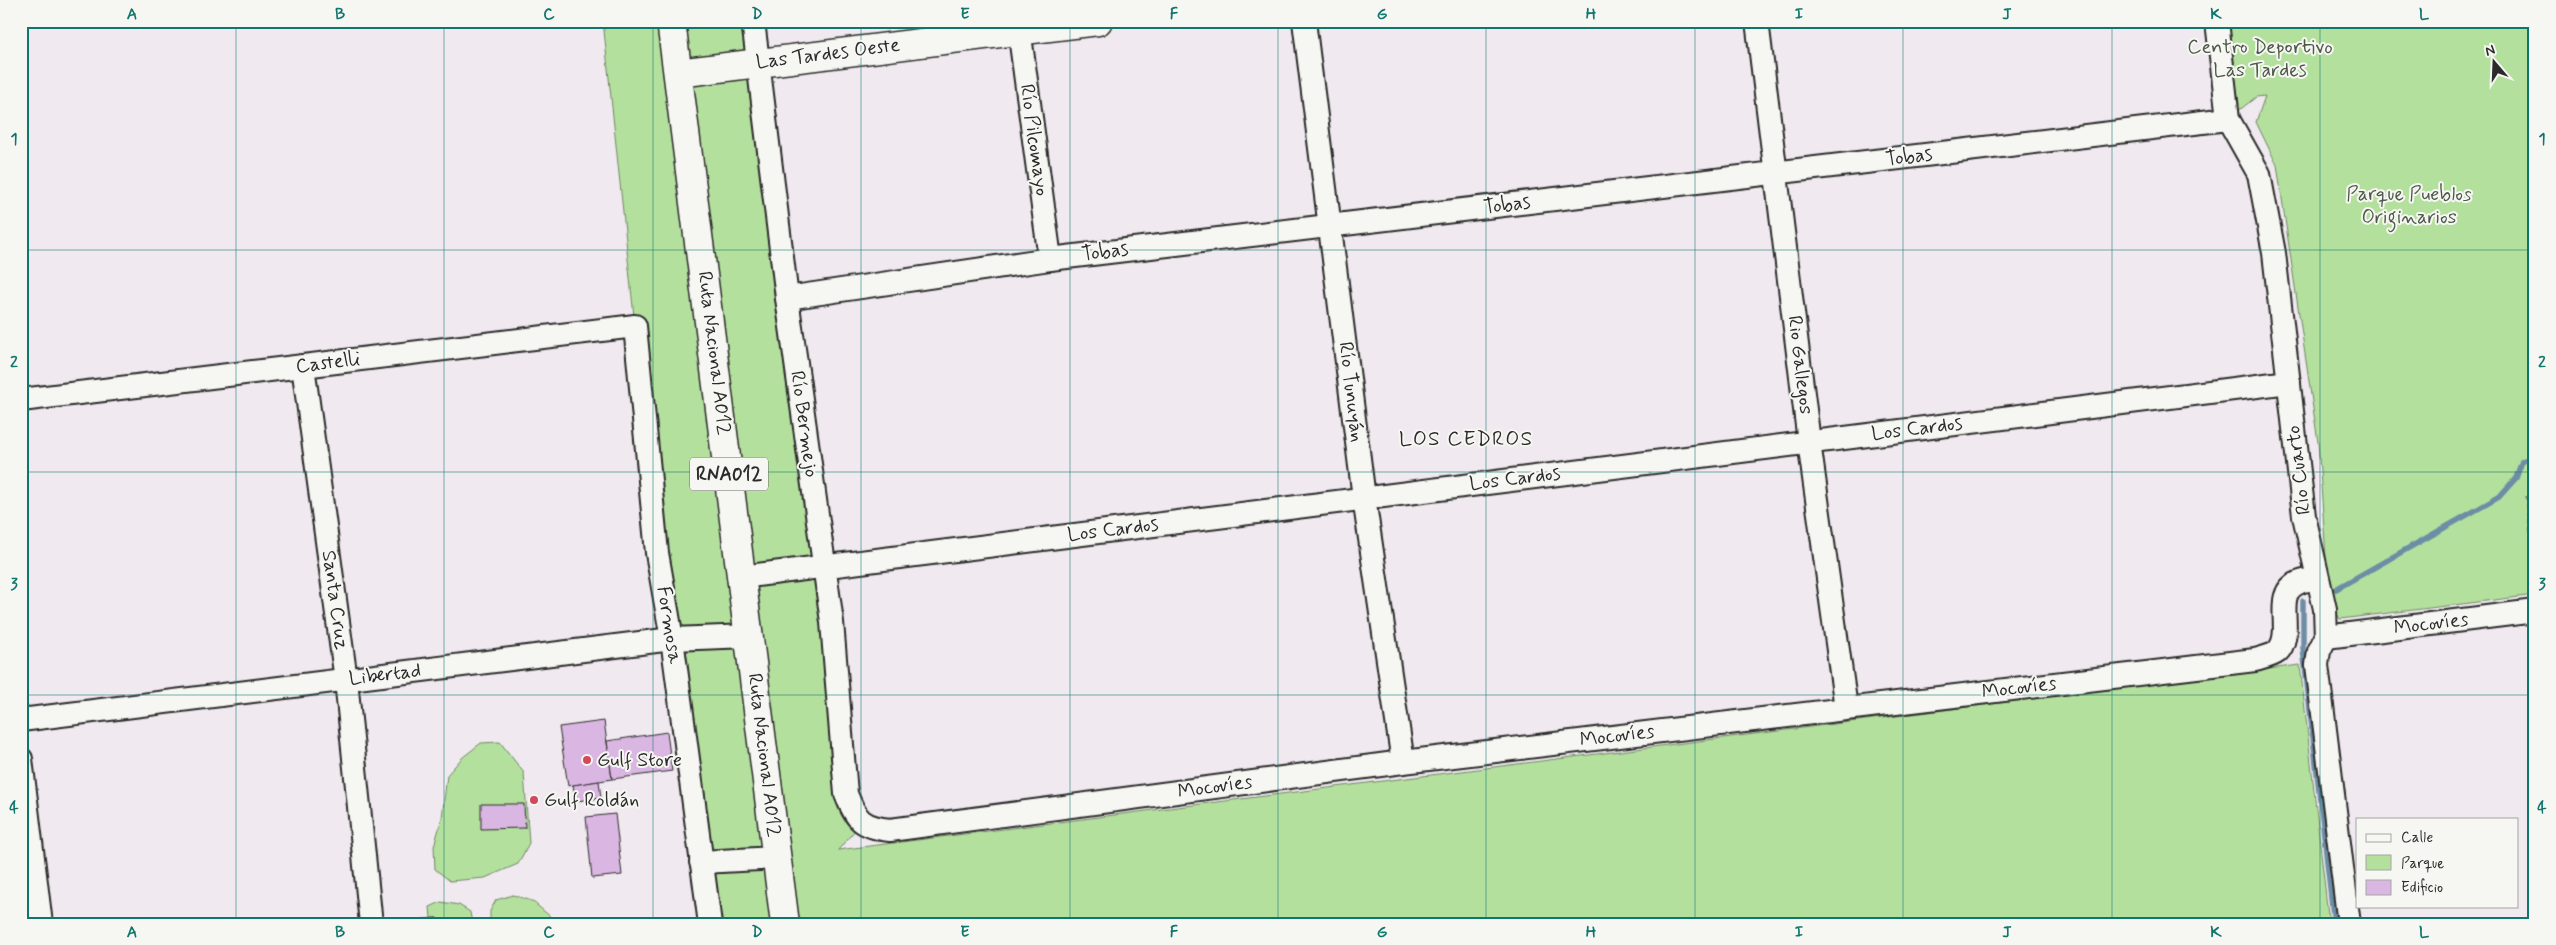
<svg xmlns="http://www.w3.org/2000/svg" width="2556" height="945" font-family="Mynerve,sans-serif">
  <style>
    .green { fill: #b4e09e; stroke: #708664 }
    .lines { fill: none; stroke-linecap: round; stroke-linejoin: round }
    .stream { stroke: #6c8ea5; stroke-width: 5.5 }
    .building { fill: #dab7e2; stroke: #2b2b2b }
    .street-casing { stroke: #2b2b2b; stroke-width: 26 }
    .secondary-casing { stroke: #2b2b2b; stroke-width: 31 }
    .highway-casing { stroke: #2b2b2b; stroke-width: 31 }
    .path { stroke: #2b2b2b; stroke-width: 3; stroke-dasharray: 4 4; stroke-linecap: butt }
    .street { stroke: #f6f6f2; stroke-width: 22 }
    .secondary { stroke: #f6f6f2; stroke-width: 28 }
    .highway { stroke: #f6f6f2; stroke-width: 28 }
    .grid { fill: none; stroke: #0f766e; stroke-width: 1; stroke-opacity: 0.55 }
    .poi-dot { fill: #d1495b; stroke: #f6f6f2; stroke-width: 2 }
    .labels { text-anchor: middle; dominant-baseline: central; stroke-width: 4; stroke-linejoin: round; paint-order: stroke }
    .shield { fill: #f6f6f2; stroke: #686867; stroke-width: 1 }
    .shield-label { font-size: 19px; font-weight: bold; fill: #2b2b2b }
    .park-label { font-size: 20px; fill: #4d5848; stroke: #f6f6f2 }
    .street-label { font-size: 20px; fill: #2b2b2b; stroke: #f6f6f2 }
    .poi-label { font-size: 20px; fill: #2b2b2b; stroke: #f6f6f2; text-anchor: start }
    .neighbourhood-label { font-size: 21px; letter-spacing: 1px; fill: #2b2b2b; stroke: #f6f6f2 }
    .neatline { fill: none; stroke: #0f766e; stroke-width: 2 }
    .grid-label { font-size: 16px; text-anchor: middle; font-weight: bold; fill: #0f766e }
  </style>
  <rect width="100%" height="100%" fill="#f0e9ef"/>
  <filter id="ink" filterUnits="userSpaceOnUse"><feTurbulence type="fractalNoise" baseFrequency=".02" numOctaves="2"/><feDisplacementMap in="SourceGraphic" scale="10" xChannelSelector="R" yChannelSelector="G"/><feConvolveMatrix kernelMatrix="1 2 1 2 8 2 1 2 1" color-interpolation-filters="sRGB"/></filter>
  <g filter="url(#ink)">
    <g class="green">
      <path d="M603,21H753L846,794L862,822L838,850L2300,665L2329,924H710L635,326Z"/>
      <path d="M2217,21H2535V595L2340,619L2329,600L2318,442L2277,165L2256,122L2265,96L2256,97L2228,119Z"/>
      <path d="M500,742L524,773L529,843L518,864L485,878L450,881L435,869L434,846L442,818L447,775L462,758L481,743Z"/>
      <path d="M513,895L532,901L552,918L541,920V924H483L490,923V911L496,900Z"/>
      <path d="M441,902L459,905L470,912L472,924H438L437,918H431L430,907Z"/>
    </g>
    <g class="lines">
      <g class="stream">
        <path d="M2336,589L2499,497L2516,478L2522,461L2535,456"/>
        <path d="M2303,601V648L2334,924"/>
      </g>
    </g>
    <g class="building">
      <path d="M604,721L612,779L568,786L559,727Z"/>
      <path d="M667,732L672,771L612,779L607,741Z"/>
      <path d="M599,781L601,798L576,801L573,785Z"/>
      <path d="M481,804H524L525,828L481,829Z"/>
      <path d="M615,814L622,875L592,878L586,817Z"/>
      <path d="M437,918L438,924H407L406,921Z"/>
    </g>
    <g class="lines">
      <g class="street-casing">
        <g id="street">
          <path d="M753,21L787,298L832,622L846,794C856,820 862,827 890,830L1403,762L2255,660C2262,658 2272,656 2277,652C2296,634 2271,594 2298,583C2303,580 2311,580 2317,579"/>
          <path d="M1018,21L1050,259"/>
          <path d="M1304,21L1364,498L1403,762"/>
          <path d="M1757,21L1809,442L1846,708"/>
          <path d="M2217,21L2228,119L2259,174L2274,253L2304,516L2325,609L2326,637L2319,651L2317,665L2349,924"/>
          <path d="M787,298L1050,259L2228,119"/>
          <path d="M303,366L346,680L371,924"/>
          <path d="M21,400L635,326L657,553L672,639L710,924"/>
          <path d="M741,577L2289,382"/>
          <path d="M2326,637L2535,611"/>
          <path d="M21,720L672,639L749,636"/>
          <path d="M21,759L41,924"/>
          <path d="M701,862L777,858"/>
        </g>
      </g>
      <g class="secondary-casing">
        <path id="secondary" d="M678,73L1098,21"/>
      </g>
      <g class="highway-casing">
        <path id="highway" d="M671,21L785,924"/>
      </g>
      <path class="path" d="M2527,496L2535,566"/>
      <use href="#street" class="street"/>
      <use href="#secondary" class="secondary"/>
      <use href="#highway" class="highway"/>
    </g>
  </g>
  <path class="grid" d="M236,21V924M444,21V924M653,21V924M861,21V924M1070,21V924M1278,21V924M1486,21V924M1695,21V924M1903,21V924M2112,21V924M2320,21V924M21,250H2535M21,472H2535M21,695H2535"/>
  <g class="poi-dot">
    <circle cx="587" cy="760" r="5"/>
    <circle cx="534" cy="800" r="5"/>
  </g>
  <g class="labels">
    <rect class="shield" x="690" y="457.5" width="78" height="33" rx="4"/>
    <g class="shield-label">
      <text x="729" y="474">RNA012</text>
    </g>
    <g class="park-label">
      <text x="2260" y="47">Centro Deportivo<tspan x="2260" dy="23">Las Tardes</tspan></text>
      <text x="2409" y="194">Parque Pueblos<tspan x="2409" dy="23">Originarios</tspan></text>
    </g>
    <g class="street-label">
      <text transform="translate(828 54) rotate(-7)">Las Tardes Oeste</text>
      <text transform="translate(1034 140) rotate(82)">Río Pilcomayo</text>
      <text transform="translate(1909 157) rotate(-7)">Tobas</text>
      <text transform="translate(1507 205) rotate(-7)">Tobas</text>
      <text transform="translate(1105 252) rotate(-7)">Tobas</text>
      <text transform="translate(714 353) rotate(83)">Ruta Nacional A012</text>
      <text transform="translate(328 363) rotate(-7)">Castelli</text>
      <text transform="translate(1800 365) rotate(83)">Rio Gallegos</text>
      <text transform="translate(1351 392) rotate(83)">Río Tunuyán</text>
      <text transform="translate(804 424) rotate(82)">Río Bermejo</text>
      <text transform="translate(1917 429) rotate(-7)">Los Cardos</text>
      <text transform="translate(2299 470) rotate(-97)">Río Cuarto</text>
      <text transform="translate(1515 479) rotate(-7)">Los Cardos</text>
      <text transform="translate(1113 530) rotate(-7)">Los Cardos</text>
      <text transform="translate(335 600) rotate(82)">Santa Cruz</text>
      <text transform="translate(2431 624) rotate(-7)">Mocovíes</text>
      <text transform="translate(669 625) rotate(81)">Formosa</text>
      <text transform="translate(385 675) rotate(-7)">Libertad</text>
      <text transform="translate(2019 688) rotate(-7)">Mocovíes</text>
      <text transform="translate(1617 736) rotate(-7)">Mocovíes</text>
      <text transform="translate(764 755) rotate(83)">Ruta Nacional A012</text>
      <text transform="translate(1215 787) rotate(-8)">Mocovíes</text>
    </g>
    <g class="poi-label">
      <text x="597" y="760">Gulf Store</text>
      <text x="544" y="800">Gulf Roldán</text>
    </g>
    <g class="neighbourhood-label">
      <text x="1466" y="439">LOS CEDROS</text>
    </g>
  </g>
  <rect width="2556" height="945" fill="none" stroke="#f6f6f2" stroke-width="55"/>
  <rect x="2356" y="818" width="162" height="90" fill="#f6f6f2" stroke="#a5a5a2"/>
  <rect x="2366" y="834" width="25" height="8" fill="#f6f6f2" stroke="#a5a5a2"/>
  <text x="2401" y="842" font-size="15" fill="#2b2b2b">Calle</text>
  <rect x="2366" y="855" width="25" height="15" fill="#b4e09e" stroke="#a5a5a2"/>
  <text x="2401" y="868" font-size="15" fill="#2b2b2b">Parque</text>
  <rect x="2366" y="880" width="25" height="15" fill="#dab7e2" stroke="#a5a5a2"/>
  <text x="2401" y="892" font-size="15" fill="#2b2b2b">Edificio</text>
  <g transform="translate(2494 62) rotate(341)" stroke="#f6f6f2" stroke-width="4" paint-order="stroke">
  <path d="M0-4L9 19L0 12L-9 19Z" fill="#2b2b2b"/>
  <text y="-8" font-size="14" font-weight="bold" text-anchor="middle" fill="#2b2b2b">N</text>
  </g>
  <rect x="28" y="28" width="2500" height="890" class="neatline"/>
  <g class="grid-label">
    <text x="132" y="19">A</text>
    <text x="340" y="19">B</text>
    <text x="549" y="19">C</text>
    <text x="757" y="19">D</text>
    <text x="965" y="19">E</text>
    <text x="1174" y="19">F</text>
    <text x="1382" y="19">G</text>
    <text x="1591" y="19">H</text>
    <text x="1799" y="19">I</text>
    <text x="2007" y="19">J</text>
    <text x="2216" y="19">K</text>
    <text x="2424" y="19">L</text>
    <text x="14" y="144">1</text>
    <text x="2542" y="144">1</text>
    <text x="14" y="367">2</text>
    <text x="2542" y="367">2</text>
    <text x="14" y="589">3</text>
    <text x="2542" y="589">3</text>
    <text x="14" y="812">4</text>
    <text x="2542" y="812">4</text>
    <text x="132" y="937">A</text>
    <text x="340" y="937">B</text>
    <text x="549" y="937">C</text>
    <text x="757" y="937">D</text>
    <text x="965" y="937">E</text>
    <text x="1174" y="937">F</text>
    <text x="1382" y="937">G</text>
    <text x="1591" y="937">H</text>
    <text x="1799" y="937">I</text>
    <text x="2007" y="937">J</text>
    <text x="2216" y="937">K</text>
    <text x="2424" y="937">L</text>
  </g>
</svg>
